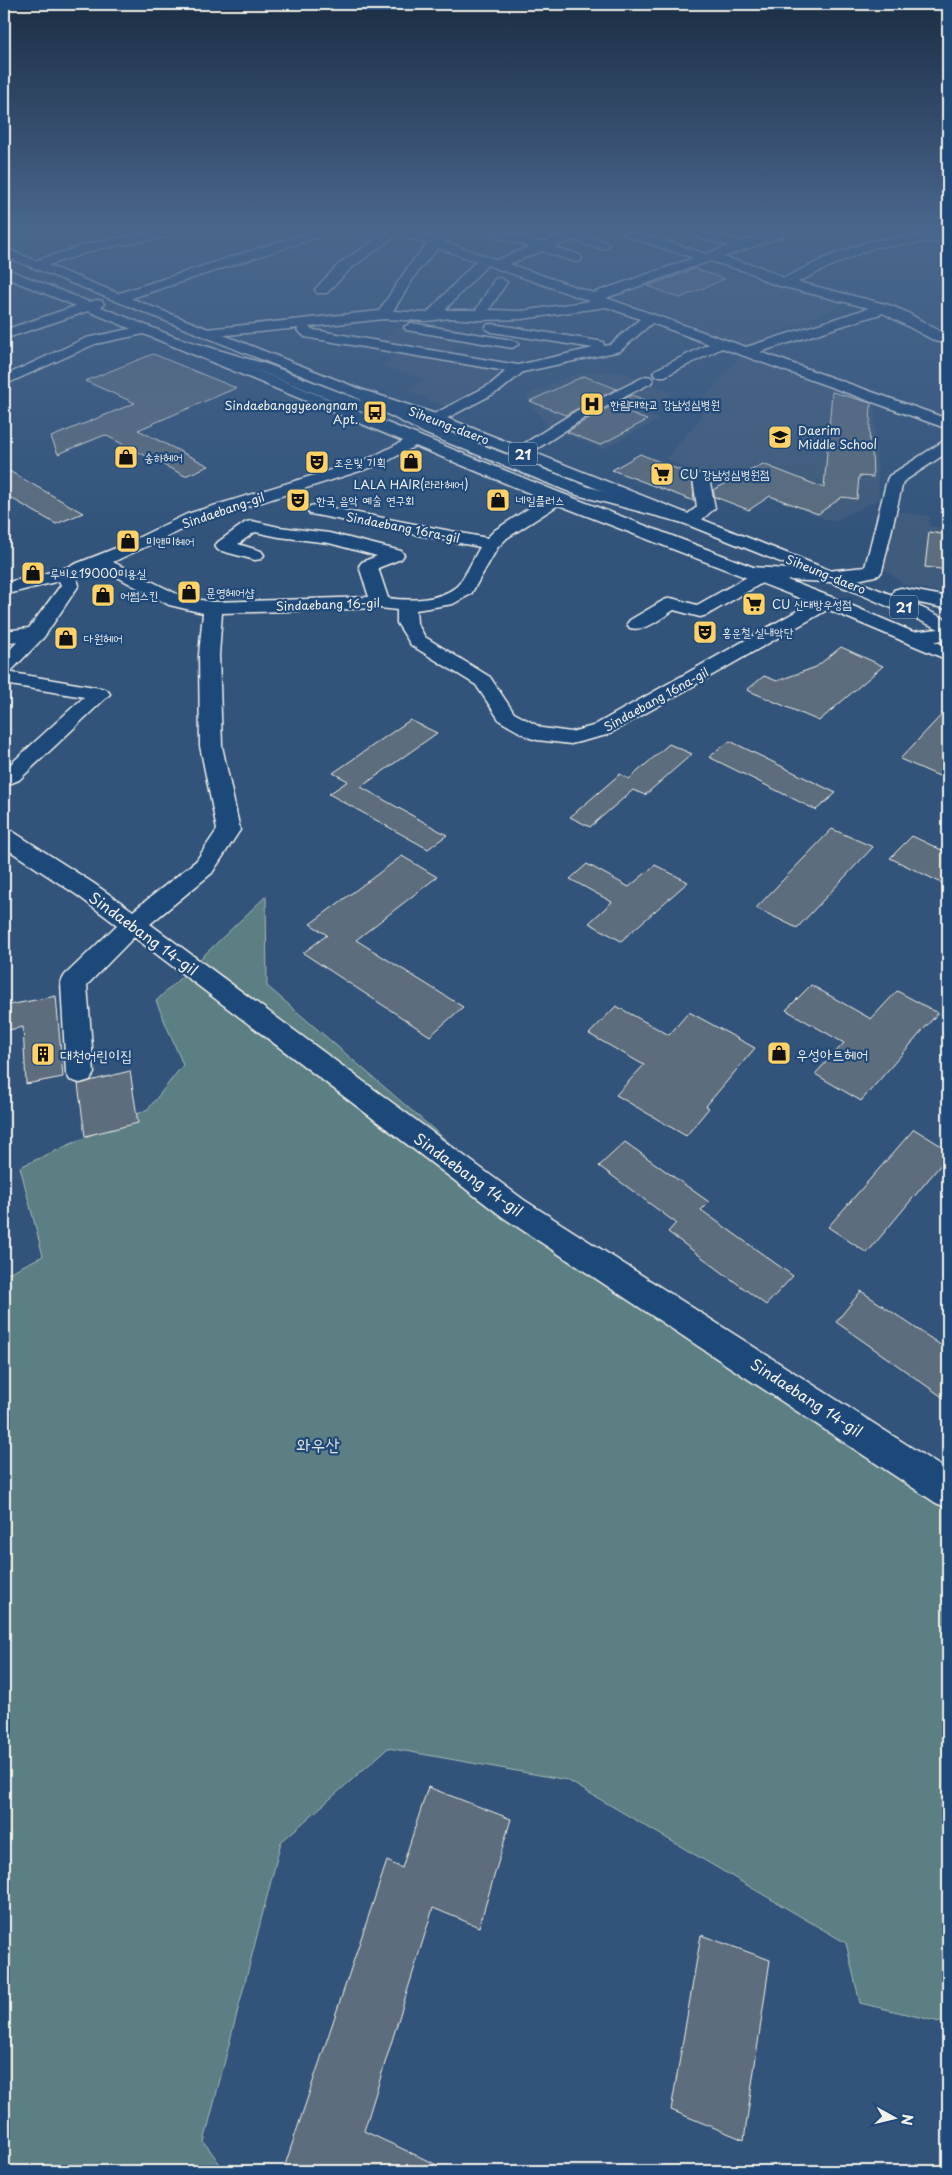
<svg xmlns="http://www.w3.org/2000/svg" width="952" height="2175" font-family="'Playpen Sans','Poor Story',sans-serif">
  <style>
    .built { fill: #3f5c7c }
    .green { fill: #5b7f84; stroke: #a8b8b6 }
    .building { fill: #5d6d7e; stroke: #f4f1e8 }
    .lines { fill: none; stroke-linecap: round; stroke-linejoin: round }
    .minor-casing { stroke: #f4f1e8; stroke-width: 3 }
    .major-casing { stroke: #f4f1e8; stroke-width: 3 }
    .minor { fill: #1f4a7a; fill-rule: evenodd }
    .major { fill: #1f4a7a; fill-rule: evenodd }
    .labels { text-anchor: middle; dominant-baseline: central; stroke-width: 4.5; stroke-linejoin: round; paint-order: stroke }
    .far-poi-label { font-size: 12px; fill: #f4f1e8; stroke: #1f4a7a; text-anchor: start }
    .far-street-label { font-size: 12px; fill: #f4f1e8; stroke: #1f4a7a }
    .shield { fill: #1f4a7a; stroke: #b4bfc7; stroke-width: 1 }
    .shield-label { font-size: 14px; font-weight: bold; fill: #f4f1e8 }
    .street-label { font-size: 15px; fill: #f4f1e8; stroke: #1f4a7a }
    .poi-label { font-size: 15px; fill: #f4f1e8; stroke: #1f4a7a; text-anchor: start }
    .near-park-label { font-size: 18px; fill: #dde0d9; stroke: #1f4a7a }
  </style>
  <rect width="100%" height="100%" fill="#32547b"/>
  <filter id="ink" filterUnits="userSpaceOnUse"><feTurbulence type="fractalNoise" baseFrequency=".02" numOctaves="2"/><feDisplacementMap in="SourceGraphic" scale="10" xChannelSelector="R" yChannelSelector="G"/><feConvolveMatrix kernelMatrix="1 2 1 2 8 2 1 2 1" color-interpolation-filters="sRGB"/></filter>
  <g filter="url(#ink)">
    <g class="built">
      <path d="M689,267L751,276L843,304L748,346L610,295Z"/>
      <path d="M396,327L463,338L447,358L508,369L492,385L451,409L407,390L425,380L383,366L400,349L379,345Z"/>
      <path d="M740,357L874,400L879,499L833,522L733,483L706,477L666,459L702,416L701,401Z"/>
      <path d="M601,371L625,373L674,392L642,412L659,420L602,449L548,427L525,396L572,375Z"/>
      <path d="M894,511L930,516L929,526L948,529V594L903,584L875,561Z"/>
    </g>
    <path class="green" d="M266,896L267,986L526,1209L948,1470V2024L860,2003L846,1943L567,1780L388,1748L281,1842L204,2142L225,2171H4V1275L43,1256L20,1167L148,1109L183,1065L156,1001Z"/>
    <g class="building">
      <path d="M695,269L725,279L680,298L648,286Z"/>
      <path d="M153,354L236,388L138,430L209,466L185,476L105,435L58,454L51,437L135,403L85,381Z"/>
      <path d="M584,376L617,389L565,415L530,401Z"/>
      <path d="M832,392L871,403L869,447L872,448L873,477L859,476L857,499L842,497L818,514L770,496L749,510L715,497L713,490L763,464L824,488Z"/>
      <path d="M632,395L647,401L626,412L647,420L600,445L567,432L587,419Z"/>
      <path d="M640,454L692,475L694,501L612,470Z"/>
      <path d="M4,468L83,513L56,524L4,494Z"/>
      <path d="M929,532L948,535V570L925,567Z"/>
      <path d="M841,647L883,666L819,721L747,690L764,676L777,681L816,667Z"/>
      <path d="M948,708V765L939,776L900,759Z"/>
      <path d="M410,720L437,733L361,787L447,835L428,849L329,794L348,781L333,773Z"/>
      <path d="M730,741L836,793L816,810L709,757Z"/>
      <path d="M669,744L692,754L645,795L633,790L590,827L570,817L620,774L629,779Z"/>
      <path d="M832,829L873,847L797,928L756,908Z"/>
      <path d="M912,836L948,853V886L890,858Z"/>
      <path d="M402,856L437,877L356,940L463,1007L430,1036L303,953L327,935L310,924Z"/>
      <path d="M587,864L629,887L655,865L688,882L621,941L589,923L612,902L570,879Z"/>
      <path d="M811,985L871,1019L897,991L938,1013L861,1101L815,1074L844,1043L786,1010Z"/>
      <path d="M56,996L63,1077L26,1084L23,1027L4,1031V1006Z"/>
      <path d="M616,1006L669,1035L689,1012L755,1048L706,1106L709,1108L686,1136L616,1095L644,1065L589,1034Z"/>
      <path d="M130,1071L138,1123L85,1136L78,1084Z"/>
      <path d="M914,1129L948,1150V1156L867,1253L828,1227Z"/>
      <path d="M625,1142L709,1202L701,1210L793,1276L766,1305L668,1232L676,1223L599,1166Z"/>
      <path d="M861,1291L948,1350V1401L836,1322Z"/>
      <path d="M428,1787L511,1819L479,1927L433,1908L364,2131L450,2171H283L387,1861L402,1868Z"/>
      <path d="M701,1935L770,1960L744,2140L671,2110Z"/>
    </g>
    <g class="lines">
      <g class="minor-casing">
        <g id="minor">
          <path d="M148,233H172L166,237L98,249L36,269L30,265L31,262L92,243Z"/>
          <path d="M306,233H323L321,236L123,301L118,302L111,298L113,295Z"/>
          <path d="M385,233H399L350,269L327,293H317L315,290L317,287L340,263Z"/>
          <path d="M401,233H418L433,238L441,233H454L444,242L497,260L529,247L493,236L491,233H509L541,243L559,236L557,233H584L583,235L607,242L609,245L603,249L572,240L553,247L580,255L582,258L580,261L576,262L542,251L509,264L593,293L694,258L626,236L624,233H641L706,254L729,246L695,236L693,233H711L741,242L768,233H785L783,236L723,257L761,267L784,278L825,258L869,241L948,233V240L875,247L835,264L798,282L889,305L906,312L948,336V344L935,341L883,313L760,352L948,419V429L722,348L665,376H655L653,373L655,370L709,344L652,323L620,351L523,372L501,390L436,424L430,422L428,419L430,416L491,384L506,371L310,338L305,337L297,330L299,328L206,337L199,333L206,329L379,311L408,267L427,244L403,236ZM438,248L476,261L427,313L393,311L418,271ZM710,261L751,273L765,281L780,286L869,308L746,347L606,298ZM487,265L590,301L522,311L489,310L507,282L500,278L495,279L476,310H445ZM606,307L640,319L610,345L604,346L603,342L598,341L492,324L487,325L485,328L492,332L593,348L518,365L314,330L308,327L384,319L427,321L449,318L479,320L522,319Z"/>
          <path d="M411,323L512,340L519,344L512,348L406,330L404,327Z"/>
          <path d="M144,326L151,330L149,333L95,344L4,385V376L86,338Z"/>
          <path d="M178,338L269,365L362,401L347,392L350,389H360L436,427L589,487L688,514L697,507L693,478L695,474H707L709,478L715,508L697,524L691,525L577,495L424,433L377,409L375,413H365L259,371L173,345L171,342L173,339Z"/>
          <path d="M646,376L651,377L653,380L651,383L586,417L526,456H514L512,453L514,450L576,411Z"/>
          <path d="M415,435L421,437L423,440L421,443L382,464L199,522L113,562L183,597L213,602L369,597L359,566L362,562L377,556L329,543L279,537L255,532L238,544L261,551L264,555L261,559L255,560L218,550L215,546L218,542L246,522L252,521L279,527L329,533L401,551L404,555L401,559L378,568L388,598C409,601 438,601 456,587C464,580 474,557 480,547L316,515L310,514L307,510L310,506L316,505L487,538L495,530L551,494H563L565,498L563,502L507,538L498,547L471,594L453,604L416,610L417,623L425,637L490,677L514,713L542,728L571,732L593,726L820,598L827,596L834,598L836,602L834,606L607,735L571,744L537,740L530,738L500,721L476,685L411,645L397,623V610L380,608L222,613L219,655L222,746L240,830L212,873L150,924L524,1200L948,1471V1508L936,1503L504,1218L134,937L87,985L94,1073L90,1080L80,1083L70,1080L66,1073L61,982L65,975L117,925L77,895L4,847V829L12,831L93,883L133,911L196,861L217,830L200,746L199,655L203,613L169,605L108,572L96,571L76,577L79,585L44,637L11,671L7,672L100,688L107,690L110,694L19,780L4,786V770L84,697L4,684V656L18,641L4,643V631L29,628L61,585L59,581L4,595V583L60,570L121,546L187,514L370,458Z"/>
          <path d="M948,440V452L903,482L882,571L879,575L858,580L827,582L769,579L707,615L700,617L674,610C661,618 646,632 630,628L627,624L630,620L664,600L671,598L697,605L747,577L743,576L740,572L743,568L749,567L827,571L865,567L887,480L889,476L942,442Z"/>
          <path d="M948,628V640L909,643L902,641L899,637L902,633Z"/>
        </g>
      </g>
      <g class="major-casing">
        <g id="major">
          <path d="M4,248L360,389L442,416L892,595L894,590L901,588L948,597V609L905,600L948,620V633L853,591L430,422L350,395L4,256Z"/>
          <path d="M4,268L89,302L97,300L102,301L104,304L101,307L563,494L834,598L948,647V660L820,606L551,502L88,311L4,339V330L76,306L4,277Z"/>
        </g>
      </g>
      <use href="#minor" class="minor"/>
      <use href="#major" class="major"/>
    </g>
  </g>
  <linearGradient id="sky" x2="0" y2="1"><stop stop-color="#1c2e44"/><stop offset="0.43" stop-color="#49678d"/><stop offset="1" stop-color="#49678d" stop-opacity="0"/></linearGradient>
  <rect width="952" height="537" fill="url(#sky)"/>
  <defs>
    <g id="hospital-square" transform="scale(1.25)"><rect x="-9" y="-9" width="18" height="18" rx="4" fill="#ffd166" stroke="#1f4a7a"/><path d="M-5-5h3v3.5h4V-5h3V5h-3V1.5h-4V5h-3Z" fill="#111"/></g>
    <g id="bus-square" transform="scale(1.25)"><rect x="-9" y="-9" width="18" height="18" rx="4" fill="#ffd166" stroke="#1f4a7a"/><path d="M-5-6H5V4H4V6H2V4H-2V6H-4V4H-5ZM-3.5-4V0h7V-4ZM-3.5 1.2v1.5H-2V1.2ZM2 1.2v1.5H3.5V1.2Z" fill="#111"/></g>
    <g id="school-square" transform="scale(1.25)"><rect x="-9" y="-9" width="18" height="18" rx="4" fill="#ffd166" stroke="#1f4a7a"/><path d="M0-5L7-2L0 1L-7-2ZM-4 1L0 2.5L4 1V4Q0 6-4 4Z" fill="#111"/></g>
    <g id="shop-square" transform="scale(1.25)"><rect x="-9" y="-9" width="18" height="18" rx="4" fill="#ffd166" stroke="#1f4a7a"/><path d="M-5-2.5h2.3a2.7 3.5 0 0 1 5.4 0H5L5.5 6h-11ZM-1.5-2.5h3a1.5 2.3 0 0 0-3 0Z" fill="#111"/></g>
    <g id="theatre-square" transform="scale(1.25)"><rect x="-9" y="-9" width="18" height="18" rx="4" fill="#ffd166" stroke="#1f4a7a"/><path d="M-5-5.5Q0-4 5-5.5V0Q5 5 0 6Q-5 5-5 0ZM-3.3-2.5H-1v1.5H-3.3ZM1-2.5H3.3v1.5H1ZM-2.8 1Q0 5.5 2.8 1Z" fill="#111"/></g>
    <g id="supermarket-square" transform="scale(1.25)"><rect x="-9" y="-9" width="18" height="18" rx="4" fill="#ffd166" stroke="#1f4a7a"/><path d="M-6-5.5h2.5l.6 2H6L4.5 2H-2.5L-4.4-4H-6ZM-1.5 3.2a1.3 1.3 0 1 0 .1 0ZM3 3.2a1.3 1.3 0 1 0 .1 0Z" fill="#111"/></g>
    <g id="building-square" transform="scale(1.25)"><rect x="-9" y="-9" width="18" height="18" rx="4" fill="#ffd166" stroke="#1f4a7a"/><path d="M-4-6H4V6H1V3H-1V6H-4ZM-2.5-4.3h1.7v1.8h-1.7ZM.8-4.3h1.7v1.8H.8ZM-2.5-1h1.7V.8h-1.7ZM.8-1h1.7V.8H.8Z" fill="#111"/></g>
  </defs>
  <g fill-rule="evenodd">
    <use href="#hospital-square" x="592" y="404"/>
    <use href="#bus-square" x="375" y="412"/>
    <use href="#school-square" x="780" y="437"/>
    <use href="#shop-square" x="126" y="457"/>
    <use href="#shop-square" x="411" y="461"/>
    <use href="#theatre-square" x="317" y="462"/>
    <use href="#supermarket-square" x="662" y="474"/>
    <use href="#theatre-square" x="298" y="500"/>
    <use href="#shop-square" x="498" y="500"/>
    <use href="#shop-square" x="128" y="541"/>
    <use href="#shop-square" x="33" y="573"/>
    <use href="#shop-square" x="189" y="592"/>
    <use href="#shop-square" x="103" y="595"/>
    <use href="#supermarket-square" x="754" y="604"/>
    <use href="#theatre-square" x="705" y="632"/>
    <use href="#shop-square" x="66" y="638"/>
    <use href="#shop-square" x="779" y="1053"/>
    <use href="#building-square" x="43" y="1054"/>
  </g>
  <g class="labels">
    <g class="far-poi-label">
      <text x="610" y="404">한림대학교 강남성심병원</text>
      <text x="358" y="405" text-anchor="end">Sindaebanggyeongnam<tspan x="358" dy="14">Apt.</tspan></text>
      <text x="798" y="430">Daerim<tspan x="798" dy="14">Middle School</tspan></text>
      <text x="144" y="457">송하헤어</text>
      <text x="334" y="462">조은빛 기획</text>
      <text x="680" y="474">CU 강남성심병원점</text>
      <text x="411" y="484" text-anchor="middle">LALA HAIR(라라헤어)</text>
      <text x="316" y="500">한국 음악 예술 연구회</text>
      <text x="516" y="500">네일플러스</text>
      <text x="146" y="541">미앤미헤어</text>
      <text x="50" y="573">루비오19000미용실</text>
      <text x="206" y="592">문영헤어샵</text>
      <text x="120" y="595">어썸스킨</text>
      <text x="772" y="604">CU 신대방우성점</text>
      <text x="722" y="632">홍운철 실내악단</text>
      <text x="84" y="638">다원헤어</text>
    </g>
    <g class="far-street-label">
      <text transform="translate(449 425) rotate(21)">Siheung-daero</text>
      <text transform="translate(223 510) rotate(-19)">Sindaebang-gil</text>
      <text transform="translate(403 527) rotate(11)">Sindaebang 16ra-gil</text>
      <text transform="translate(826 574) rotate(22)">Siheung-daero</text>
      <text transform="translate(328 604) rotate(-2)">Sindaebang 16-gil</text>
      <text transform="translate(656 699) rotate(-29)">Sindaebang 16na-gil</text>
    </g>
    <g class="shield">
      <rect x="509" y="442.5" width="28" height="23" rx="4"/>
      <rect x="890" y="595.5" width="28" height="23" rx="4"/>
    </g>
    <g class="shield-label">
      <text x="523" y="454">21</text>
      <text x="904" y="607">21</text>
    </g>
    <g class="street-label">
      <text transform="translate(144 933) rotate(36)">Sindaebang 14-gil</text>
      <text transform="translate(469 1174) rotate(36)">Sindaebang 14-gil</text>
      <text transform="translate(807 1397) rotate(33)">Sindaebang 14-gil</text>
    </g>
    <g class="poi-label">
      <text x="796" y="1053">우성아트헤어</text>
      <text x="60" y="1054">대천어린이집</text>
    </g>
    <g class="near-park-label">
      <text x="318" y="1443">와우산</text>
    </g>
  </g>
  <rect width="952" height="2175" fill="none" stroke="#1f4a7a" stroke-width="20"/>
  <rect x="10" y="10" width="932" height="2155" fill="none" stroke="#f4f1e8" stroke-width="2" filter="url(#ink)"/>
  <g transform="translate(894 2118) rotate(98)" stroke="#1f4a7a" stroke-width="4" paint-order="stroke">
  <path d="M0-4L9 19L0 12L-9 19Z" fill="#f4f1e8"/>
  <text y="-8" font-size="14" font-weight="bold" text-anchor="middle" fill="#f4f1e8">N</text>
  </g>
</svg>
